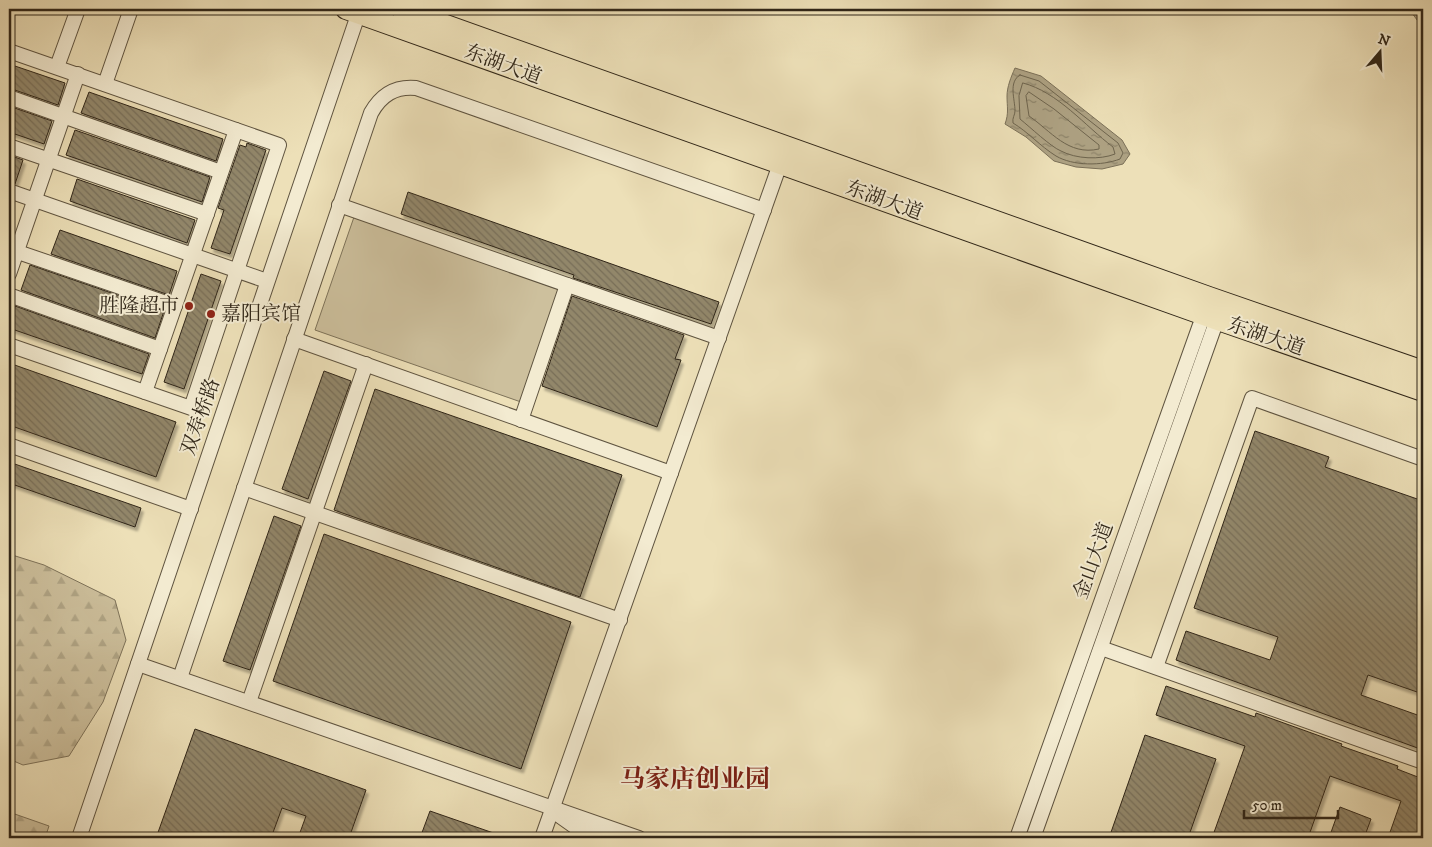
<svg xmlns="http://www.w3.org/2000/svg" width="1432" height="847" font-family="'IM FELL DW Pica','Noto Serif SC',serif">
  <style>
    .green { fill: #cdc09d; stroke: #7e735a }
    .forest { fill: url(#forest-firs); stroke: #7e735a }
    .water { fill: url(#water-ripples); stroke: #7b7058 }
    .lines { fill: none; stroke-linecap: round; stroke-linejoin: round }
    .shore { stroke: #6e644d; stroke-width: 1 }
    .building { fill: url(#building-back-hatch); stroke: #302618; filter: url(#shadow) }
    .minor-casing { stroke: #5f5440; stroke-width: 16 }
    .highway-casing { stroke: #302618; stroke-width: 22 }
    .minor { stroke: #f3ebd1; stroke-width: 14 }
    .highway { stroke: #ede0b8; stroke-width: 20 }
    .poi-dot { fill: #8f2418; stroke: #f3ebd1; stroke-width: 2 }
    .labels { text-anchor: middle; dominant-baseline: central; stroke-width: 4; stroke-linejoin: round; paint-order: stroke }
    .street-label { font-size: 20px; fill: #302618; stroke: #f3ebd1 }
    .poi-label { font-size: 20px; fill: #302618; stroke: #f3ebd1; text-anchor: end }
    .district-label { font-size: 25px; font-weight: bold; fill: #7a1f14; stroke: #f3ebd1 }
  </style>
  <defs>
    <pattern id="forest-firs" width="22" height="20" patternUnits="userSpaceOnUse" patternTransform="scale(1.25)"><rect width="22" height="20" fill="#cdc09d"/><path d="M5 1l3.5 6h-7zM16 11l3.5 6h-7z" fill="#b0a586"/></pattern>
    <pattern id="water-ripples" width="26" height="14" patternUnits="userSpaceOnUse" patternTransform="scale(1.25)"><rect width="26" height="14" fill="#ada182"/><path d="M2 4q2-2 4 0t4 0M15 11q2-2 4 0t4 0" fill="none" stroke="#8d8369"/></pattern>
    <pattern id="building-back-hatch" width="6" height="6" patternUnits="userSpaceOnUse" patternTransform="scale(1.25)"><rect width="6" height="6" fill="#92876b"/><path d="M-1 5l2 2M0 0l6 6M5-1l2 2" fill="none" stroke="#786e57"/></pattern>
    <filter id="shadow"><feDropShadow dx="2.5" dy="4" stdDeviation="1" flood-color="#0004"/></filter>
  </defs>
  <rect width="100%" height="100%" fill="#ede0b8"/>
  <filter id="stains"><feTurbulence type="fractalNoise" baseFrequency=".004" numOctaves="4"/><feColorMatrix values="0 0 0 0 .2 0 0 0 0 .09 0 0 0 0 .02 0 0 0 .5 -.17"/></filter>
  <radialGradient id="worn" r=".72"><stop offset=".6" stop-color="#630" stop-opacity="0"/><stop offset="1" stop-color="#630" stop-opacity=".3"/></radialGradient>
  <path class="green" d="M354,217L560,290L521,402L315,330Z"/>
  <g class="forest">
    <path d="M9,554L44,565L115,600L126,640L103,702L69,756L23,765L9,759Z"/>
    <path d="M9,812L49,826L45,838H9Z"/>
  </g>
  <g class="water">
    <path d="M1409,9H1423V28Z"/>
    <path d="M1015,68L1041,76L1122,140L1130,154L1123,164L1102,169L1076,167L1054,161L1026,137L1005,124C1009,113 1007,107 1007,96C1007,87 1011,77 1015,68Z"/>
  </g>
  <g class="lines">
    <g class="shore">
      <path d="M1020,75L1039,81L1118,143L1123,153L1120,159C1102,166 1073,166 1056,156C1040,146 1028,132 1013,123C1012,118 1015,115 1015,111C1015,99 1008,82 1020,75Z"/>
      <path d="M1023,83C1058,92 1085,126 1113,147L1115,154C1100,160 1076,159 1061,151C1051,147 1030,127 1020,119L1019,96Z"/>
      <path d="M1029,92L1054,109L1099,145V149C1068,156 1051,131 1029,116L1026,96Z"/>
    </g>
  </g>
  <g class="building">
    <path d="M9,64L65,83L58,105L9,88Z"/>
    <path d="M89,92L223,139L216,161L81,113Z"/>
    <path d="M9,106L52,121L44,144L9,132Z"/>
    <path d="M75,130L210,177L202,202L66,155Z"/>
    <path d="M247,143L266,150L230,254L211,248L224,210L218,208L240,145L246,147Z"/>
    <path d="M9,155L23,160L15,184L9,182Z"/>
    <path d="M77,179L195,220L187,243L70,201Z"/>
    <path d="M408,192L719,302L711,324L573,278L574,275L401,214Z"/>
    <path d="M60,230L177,271L169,295L51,254Z"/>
    <path d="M30,265L164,311L155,338L21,290Z"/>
    <path d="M201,274L221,281L184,389L164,382Z"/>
    <path d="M572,296L684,335L675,359L681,360L657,427L542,386Z"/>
    <path d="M15,306L149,354L142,374L9,328Z"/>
    <path d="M9,363L176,422L156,477L9,425Z"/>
    <path d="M324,371L351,381L308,499L282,489Z"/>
    <path d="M375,389L622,475L580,597L334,510Z"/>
    <path d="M1255,431L1329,457L1325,467L1423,501V518L1419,531H1423V684L1420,693L1368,675L1361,695L1423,717V750L1176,660L1186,631L1270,660L1278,637L1194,608Z"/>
    <path d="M9,462L141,508L135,527L9,483Z"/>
    <path d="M274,516L301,526L250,670L223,661Z"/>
    <path d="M324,534L571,622L521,769L273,681Z"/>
    <path d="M1166,686L1255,717L1256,713L1342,744L1341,746L1398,766L1397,769L1423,779V838H1388L1401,801L1330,776L1308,838H1212L1245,746L1156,715Z"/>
    <path d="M195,729L366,790L349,838H298L306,816L282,808L271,838H156Z"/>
    <path d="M1145,735L1216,759L1188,838H1109Z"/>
    <path d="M1340,807L1371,819L1364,838H1329Z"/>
    <path d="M430,811L505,837V838H420Z"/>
  </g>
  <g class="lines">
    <g class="minor-casing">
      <g id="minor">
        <path d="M9,51L279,145L191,408L9,345"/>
        <path d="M57,67L78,9"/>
        <path d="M105,84L131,9"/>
        <path d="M9,97L221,172"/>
        <path d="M9,146L207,214"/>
        <path d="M9,191L267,281"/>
        <path d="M339,205L719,338"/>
        <path d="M9,249L175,306"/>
        <path d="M9,274L78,74"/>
        <path d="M9,295L160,349"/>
        <path d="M294,339L671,473"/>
        <path d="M145,392L236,130"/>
        <path d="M521,420L567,285"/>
        <path d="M9,445L191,509"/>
        <path d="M244,488L620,620"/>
        <path d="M1101,648L1423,762"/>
        <path d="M138,664L639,838"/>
        <path d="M1156,667L1252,398L1423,459"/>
        <path d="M180,678L371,113C381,95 395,86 416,88L764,210"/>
        <path d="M249,702L366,364"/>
        <path d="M557,814L581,831L602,838"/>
        <path d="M79,838L360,9"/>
        <path d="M542,838L780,164"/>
        <path d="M1017,838L1206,308"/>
        <path d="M1033,838L1220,311"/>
      </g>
    </g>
    <g class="highway-casing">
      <g id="highway">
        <path d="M346,9L1218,320L1423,391"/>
        <path d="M401,9L1209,297L1423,371"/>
      </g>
    </g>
    <use href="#minor" class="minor"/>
    <use href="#highway" class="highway"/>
  </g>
  <g class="poi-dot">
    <circle cx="189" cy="306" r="5"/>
    <circle cx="211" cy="314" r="5"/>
  </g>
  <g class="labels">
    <g class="street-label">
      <text transform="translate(503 65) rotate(20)">东湖大道</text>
      <text transform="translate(884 201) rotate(20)">东湖大道</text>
      <text transform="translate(1266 337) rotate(19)">东湖大道</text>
      <text transform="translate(201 417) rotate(-71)">双寿桥路</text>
      <text transform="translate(1094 561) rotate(-70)">金山大道</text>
    </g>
    <g class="poi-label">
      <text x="179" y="306">胜隆超市</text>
      <text x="221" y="314" text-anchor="start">嘉阳宾馆</text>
    </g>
    <g class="district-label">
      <text x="695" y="779">马家店创业园</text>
    </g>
  </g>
  <rect width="1432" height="847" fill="none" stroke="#ede0b8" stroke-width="30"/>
  <rect x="10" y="10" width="1412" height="827" fill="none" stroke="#302618" stroke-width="2.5"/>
  <rect x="15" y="15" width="1402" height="817" fill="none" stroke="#302618"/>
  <g transform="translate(1380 52) rotate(19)" stroke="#f3ebd1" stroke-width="4" paint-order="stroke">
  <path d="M0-4L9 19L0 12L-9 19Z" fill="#302618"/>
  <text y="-8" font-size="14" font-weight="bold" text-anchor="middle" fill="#302618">N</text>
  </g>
  <path d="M1244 810v8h94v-8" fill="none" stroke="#302618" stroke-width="2.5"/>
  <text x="1252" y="810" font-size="15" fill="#302618" stroke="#f3ebd1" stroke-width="4" paint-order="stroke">50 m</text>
  <rect width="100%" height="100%" filter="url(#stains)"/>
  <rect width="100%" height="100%" fill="url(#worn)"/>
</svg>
